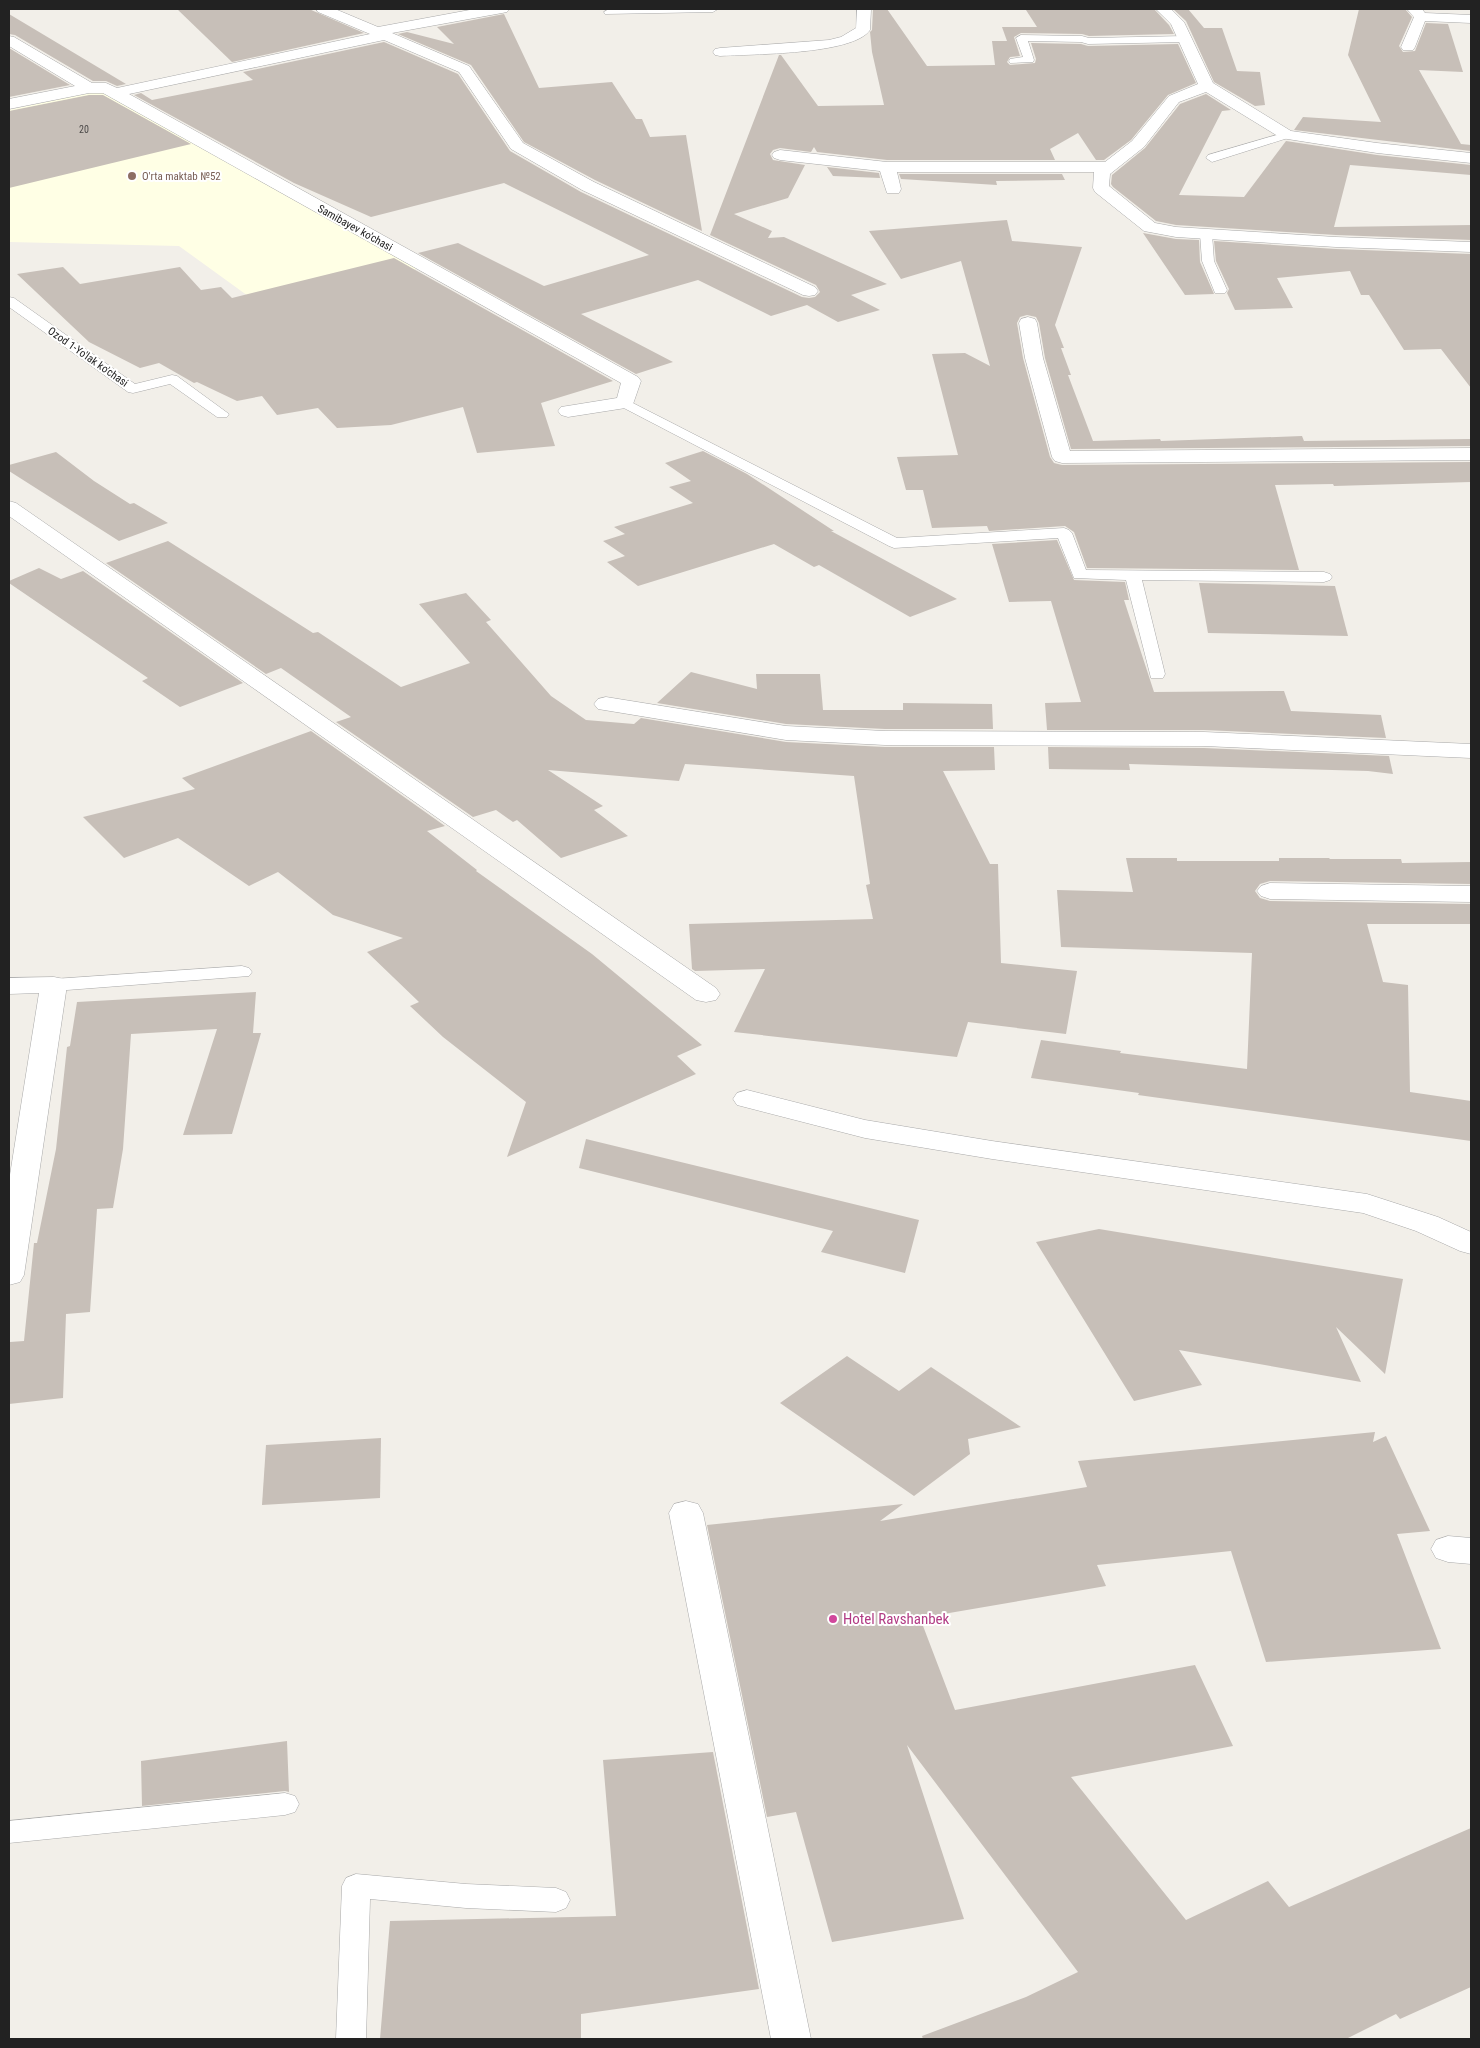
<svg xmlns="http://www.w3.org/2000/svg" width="1480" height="2048" font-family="'Roboto Condensed',sans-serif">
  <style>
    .education { fill: #ffffe5 }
    .building { fill: #c7bfb8 }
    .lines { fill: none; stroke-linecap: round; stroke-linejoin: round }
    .service-casing { stroke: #a9a9a9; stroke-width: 1 }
    .minor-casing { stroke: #a9a9a9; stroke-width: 1 }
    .service { fill: #fff; fill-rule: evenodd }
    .minor { fill: #fff; fill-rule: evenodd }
    .education-dot { fill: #8d6e63; stroke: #fff; stroke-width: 2 }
    .hotel-dot { fill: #d1479c; stroke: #fff; stroke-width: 2 }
    .labels { text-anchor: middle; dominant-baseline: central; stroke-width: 4; stroke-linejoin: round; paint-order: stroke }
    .number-label { font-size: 10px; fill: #4b4948 }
    .far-education-label { font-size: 11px; fill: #785e54; stroke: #fff; text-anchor: start }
    .far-street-label { font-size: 11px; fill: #222; stroke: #fff }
    .near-hotel-label { font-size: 15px; fill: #b23c85; stroke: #fff; text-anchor: start }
  </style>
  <rect width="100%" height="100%" fill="#f2efe9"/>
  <path class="education" d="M102,90L420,268L266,309L179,246L9,242V110Z"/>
  <g class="building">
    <path d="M177,9H309L364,33L232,62Z"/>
    <path d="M873,9H887L927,66L995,65L992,41H1007L1002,27H1037L1026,10L1154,9L1169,25L1174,34L1089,36L1082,34L1021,33L1014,37L1020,56L1010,57L1007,62L1010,65L1035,63L1036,59L1031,43L1081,44L1088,46L1178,44L1196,83L1168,95L1131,140L1104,160H1096L1078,133L1050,149L1055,160H887L817,152L814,147L811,152L780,148L773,150L770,154L773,160L805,165L788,198L734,214L772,231L768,238L784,237L887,284L851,295L880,310L838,322L807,305L771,316L698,280L581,314L673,362L636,374L418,253L458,243L544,286L649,255L504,183L371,217L294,183L134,95L141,93L152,100L253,80L243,72L384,42L458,74L510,151L581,192L802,297L809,298L815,297L820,292L816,285L710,235L779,55H781L818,106L884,105L872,52L870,32L872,30Z"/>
    <path d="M1173,9H1188L1204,28H1222L1237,71L1260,72L1265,105L1255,106L1214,82L1186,21Z"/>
    <path d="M1359,9H1405L1412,17L1399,46L1403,52L1415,51L1426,23L1448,24L1463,72L1419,70L1461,144L1471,145V151L1294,130L1303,117L1381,122L1348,55Z"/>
    <path d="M9,14L126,84L117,86L106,81H93L15,35L9,34Z"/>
    <path d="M504,14L539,88L612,82L636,119H642L650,137L686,135L702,231L595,180L524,142L471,65L398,34L407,32L454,44L437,27Z"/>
    <path d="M9,48L70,85L9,97Z"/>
    <path d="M1206,94L1231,110L1222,111L1179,195L1244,197L1286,141L1377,155L1471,165V175L1350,165L1334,227L1471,225V240L1336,235L1176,225L1156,221L1113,187L1111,184L1112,175L1145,148L1180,104Z"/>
    <path d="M89,95H103L191,144L9,188V111Z"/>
    <path d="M827,167L879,173L880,178L833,176Z"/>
    <path d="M899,174H1062L1065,180L996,181L997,185L901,179Z"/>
    <path d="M1007,220L1012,241L1082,247L1055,325L1064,348H1061L1071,375H1068L1093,441L1160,439L1161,441L1302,436L1304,441L1471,439V446L1071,449L1045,358L1039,323L1036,317L1027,315L1020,317L1017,323L1023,358L1050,457L1054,463L1062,465L1471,462V482L1334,486L1333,484L1275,485L1299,570L1087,568L1074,532L1065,526L989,531L987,526L932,528L923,490H906L897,457L958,455L932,354L965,353L990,366L961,261L901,279L869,231Z"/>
    <path d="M1143,233L1176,239L1199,240L1200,262L1214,294L1185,295Z"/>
    <path d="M1214,241L1336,249L1471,254V388L1441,349L1404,350L1369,295H1361L1350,271L1277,278L1293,308L1235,310L1227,293L1229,289L1216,261Z"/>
    <path d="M394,258L613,381L541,403L555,446L477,453L463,407L391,425L337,428L318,408L277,415L262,396L237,401L197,382L194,383L159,363L140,368L89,342L17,274L63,267L80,284L180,267L201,290L221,287L232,298Z"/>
    <path d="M703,451L747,474L834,531H831L957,599L910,617L819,565L814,567L774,544L638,586L607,562L625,556L603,541L625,534L614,527L693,503L669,487L691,481L665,463Z"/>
    <path d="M56,452L94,481L130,504L134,503L168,523L119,541L9,471V465Z"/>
    <path d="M1057,540L1074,580L1125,582L1129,600H1124L1154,692L1284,691L1291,711L1381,715L1386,738L1204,730H1047L1045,703L1081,702L1051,601L1009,602L992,544Z"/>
    <path d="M168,541L313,633L318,632L401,687L470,663L419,604L466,593L491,620L486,622L551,696L586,720L634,724L641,718L786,742L885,747H994L995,770L943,771L990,864H998L1001,963L1077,971L1066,1034L968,1022L957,1057L734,1032L765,969L695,971L692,969L689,924L873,919L866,885L870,884L854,776L685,764L679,781L548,770L603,806L594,810L628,836L561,858L517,820L513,822L496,810L473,817L336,722L351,717L281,668L266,674L106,563Z"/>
    <path d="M39,568L61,579L83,571L243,683L180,707L142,681L148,678L9,583V581Z"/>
    <path d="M1199,583L1335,586L1348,636L1208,633Z"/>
    <path d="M691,672L757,689L756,674H820L823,710H903V703L992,704L993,729H885L786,724L657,703Z"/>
    <path d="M311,731L445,826L427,831L477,870L476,871L592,954L702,1045L677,1056L696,1074L507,1157L526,1102L443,1037L410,1006L419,1002L367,952L403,938L333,915L278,872L249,886L178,838L124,858L83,817L195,789L182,778Z"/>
    <path d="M1048,747L1204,748L1389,756L1393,774L1368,771L1129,764L1130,770L1049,769Z"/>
    <path d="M1126,858H1177V861H1279V858H1329L1330,859H1401L1402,863L1471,862V884L1270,881L1260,884L1255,891L1260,898L1270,901L1471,904V924H1367L1383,982L1408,985L1410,1092L1471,1101V1141L1138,1095L1139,1093L1031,1078L1041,1040L1121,1051L1120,1053L1247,1069L1252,953L1061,947L1057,890L1133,892Z"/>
    <path d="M256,992L253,1033H261L232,1134L183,1135L217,1029L131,1034L123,1149L113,1208L97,1209L90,1312L66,1314L63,1398L9,1404L10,1342L24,1341L34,1243H37L56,1149L67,1047L70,1046L77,1002Z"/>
    <path d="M586,1139L919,1220L905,1273L821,1252L833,1231L579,1168Z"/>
    <path d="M1099,1229L1403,1279L1385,1374L1336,1327L1361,1382L1179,1350L1202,1385L1134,1401L1036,1242Z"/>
    <path d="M847,1356L899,1391L931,1367L1021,1427L968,1439L970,1454L914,1496L780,1403Z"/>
    <path d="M1375,1432L1373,1442L1386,1436L1430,1531L1397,1534L1441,1649L1266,1662L1231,1551L1097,1565L1106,1586L920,1618L955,1710L1195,1665L1233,1746L1071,1777L1186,1920L1268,1881L1289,1907L1471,1828V1987L1400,2019L1396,2014L1346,2039H923L922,2036L1026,1997L1078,1972L907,1745L964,1919L832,1942L796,1812L767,1817L707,1525L903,1504L880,1521L1087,1487L1078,1461Z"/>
    <path d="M381,1438L380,1498L262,1505L266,1445Z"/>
    <path d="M287,1741L289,1792L285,1791L142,1806L141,1761Z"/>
    <path d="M713,1752L759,1989L581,2014V2039H380L390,1921L616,1916L603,1760Z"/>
  </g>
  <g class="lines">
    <g class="service-casing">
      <g id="service">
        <path d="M609,9H718L713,12L605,14L604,12Z"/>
        <path d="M1021,35L1082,36L1089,38L1185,36L1190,39L1185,42L1088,44L1081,42L1028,41L1034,60L1033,62L1010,63L1009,61L1010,59L1023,57L1016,38Z"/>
        <path d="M1287,132L1293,135L1291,137L1212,162L1206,158L1208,155Z"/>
        <path d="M1206,230L1212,234L1214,261L1227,290L1225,293H1215L1202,261L1200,234Z"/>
        <path d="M9,297L14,298L135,384L172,375L177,376L229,414L227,417H217L170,384L133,393L128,392L9,307Z"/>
        <path d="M625,399L897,538L1064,528L1069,530L1072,533L1086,570L1324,572L1330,574L1332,577L1330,580L1324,582L1142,580L1165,674L1163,678H1151L1126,580L1074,578L1058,538L894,548L889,546L620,406L618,403L620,400Z"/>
        <path d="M242,966L249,968L252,972L249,976L54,991L47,989L44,985L47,981L54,979Z"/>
        <path d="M285,1793L295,1796L299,1804L295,1812L285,1815L9,1843V1821Z"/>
        <path d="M356,1874L466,1884L556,1888L566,1892L570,1900L566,1908L556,1912L466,1908L370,1899L366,2039H336L342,1886L346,1878Z"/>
      </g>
    </g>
    <g class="minor-casing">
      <g id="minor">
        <path d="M316,9H335L378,27L475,9H509L507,12L502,13L392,33L469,66L523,143L594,182L815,287L818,291L815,295L809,296L803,295L582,190L511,149L459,72L384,40L129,94L638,377L641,381L632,407L568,417L561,415L558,411L561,407L617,398L621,383L103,93H89L9,109V99L75,86L9,46V36L14,37L92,83H106L117,88L370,34L318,12Z"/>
        <path d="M857,9H871L870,30C853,55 751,54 720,56L715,55L713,52L715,49L720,48L829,40L841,37L856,28Z"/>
        <path d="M1156,9H1171L1184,22L1213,83L1291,131L1377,143L1471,153V163L1377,153L1281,138L1206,92L1179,102L1144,147L1110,174L1109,186L1155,223L1176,227L1336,237L1471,242V252L1336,247L1176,237L1144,231L1095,192L1093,188L1094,172H897L901,189L899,193H887L880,171L780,160L774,158L772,155L774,152L780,150L887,162H1105L1132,141L1169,96L1198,84L1171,24Z"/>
        <path d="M1407,9H1422L1425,13L1471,15V23L1425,21L1415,47L1413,50H1403L1401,47L1414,17Z"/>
        <path d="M1028,317L1035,319L1037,323L1043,358L1070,451L1471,448V460L1062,463L1055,461L1052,457L1025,358L1019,323L1021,319Z"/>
        <path d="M9,501L16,503L716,988L720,994L716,1000L706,1002L696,1000L9,516Z"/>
        <path d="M606,697L786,726L885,731L1204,732L1471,744V758L1204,746L885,745L786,740L598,709L594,704L598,699Z"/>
        <path d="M1270,883L1471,886V902L1270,899L1261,896L1257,891L1261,886Z"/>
        <path d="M54,977L64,979L67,985L24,1275L20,1282L9,1285V1181L39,993L9,994V978Z"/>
        <path d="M747,1090L865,1120L992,1141L1367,1194L1438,1217L1471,1232V1254L1460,1251L1416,1231L1363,1213L992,1159L865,1138L737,1105L733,1099L737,1093Z"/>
        <path d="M686,1501L698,1504L703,1513L811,2039H771L669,1513L674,1504Z"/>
        <path d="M1448,1536L1471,1538V1564L1448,1562L1436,1558L1431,1549L1436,1540Z"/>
      </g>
    </g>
    <use href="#service" class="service"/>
    <use href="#minor" class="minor"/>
  </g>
  <circle class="education-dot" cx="132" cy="176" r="5"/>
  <circle class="hotel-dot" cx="833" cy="1619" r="5"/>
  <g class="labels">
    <g class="number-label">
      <text x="84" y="129">20</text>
    </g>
    <g class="far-education-label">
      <text x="142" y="176">O'rta maktab №52</text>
    </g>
    <g class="far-street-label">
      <text transform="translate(355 228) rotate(29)">Samibayev ko'chasi</text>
      <text transform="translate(88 357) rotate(35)">Ozod 1-Yo'lak ko'chasi</text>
    </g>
    <g class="near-hotel-label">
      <text x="843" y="1619">Hotel Ravshanbek</text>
    </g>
  </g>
  <rect width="1480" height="2048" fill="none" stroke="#222222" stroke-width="20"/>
</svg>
